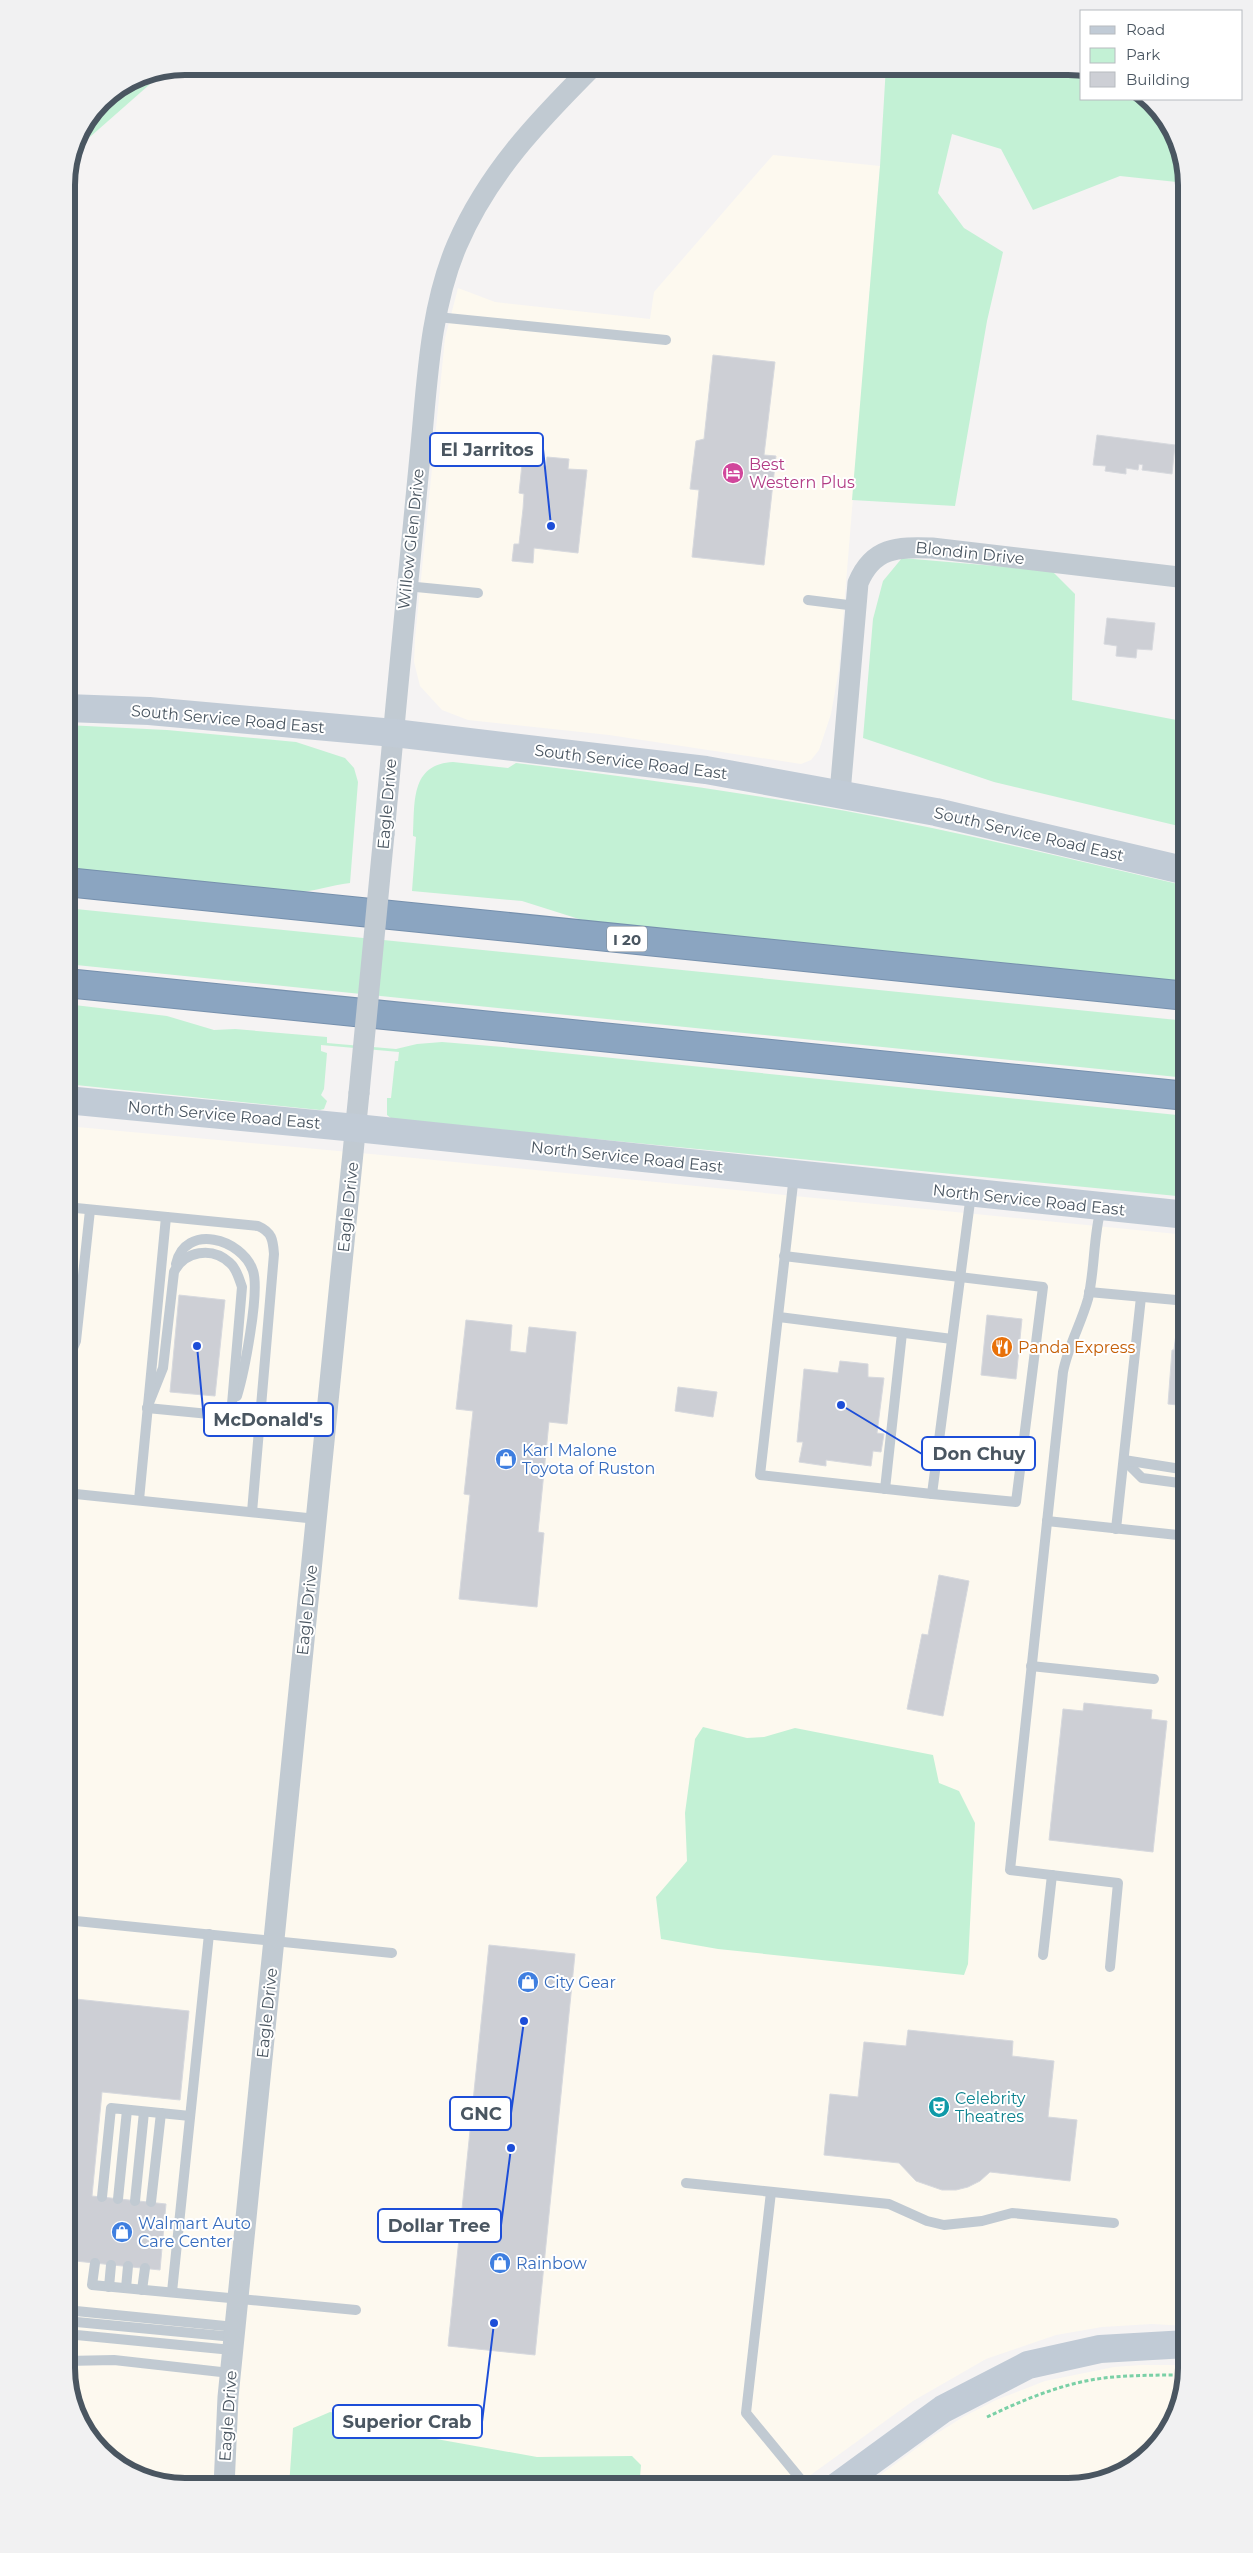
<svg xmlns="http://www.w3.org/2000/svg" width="1253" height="2553" font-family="Montserrat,sans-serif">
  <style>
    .commercial { fill: #fdf9ef }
    .green { fill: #c3f1d5 }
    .building { fill: #cdcfd5; stroke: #d7d9de }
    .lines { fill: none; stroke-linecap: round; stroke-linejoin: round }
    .highway-casing { stroke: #7690ad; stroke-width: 30 }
    .path { stroke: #7ad0a6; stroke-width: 3; stroke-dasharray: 4 2.5; stroke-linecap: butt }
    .lane { stroke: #c1cad2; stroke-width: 10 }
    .street { stroke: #c1cad2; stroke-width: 21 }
    .secondary { stroke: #c1cbd6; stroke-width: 28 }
    .highway { stroke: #8ba5c1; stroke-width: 28 }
    .street-bridge { stroke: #c1cad2; stroke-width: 21 }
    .labels { text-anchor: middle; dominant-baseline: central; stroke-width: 4; stroke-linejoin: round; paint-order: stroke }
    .shield { fill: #fff; stroke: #808990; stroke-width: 1 }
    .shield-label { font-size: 15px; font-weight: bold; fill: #4a5661 }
    .hotel-label { font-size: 16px; fill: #b23c85; stroke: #fff; text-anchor: start }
    .street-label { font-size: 16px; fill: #4a5661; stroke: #fff }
    .food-label { font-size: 16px; fill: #c56008; stroke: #fff; text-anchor: start }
    .shop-label { font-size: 16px; fill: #366cbe; stroke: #fff; text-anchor: start }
    .culture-label { font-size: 16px; fill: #0d838f; stroke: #fff; text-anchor: start }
    .rim { fill: none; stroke: #4a5661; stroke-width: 6 }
    .leader { fill: none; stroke: #1d4ed8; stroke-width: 2 }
    .callout-dot { fill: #1d4ed8; stroke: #fff; stroke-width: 2 }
    .callout { fill: #fff; stroke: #1d4ed8; stroke-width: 2 }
    .callout-label { font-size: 18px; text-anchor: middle; font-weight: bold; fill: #4a5661 }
  </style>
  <rect width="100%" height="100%" fill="#f5f3f3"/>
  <g class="commercial">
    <path d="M773,155L880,166L839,669L831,714L819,750L811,760L801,764L609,735L468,720L442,710L420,686L414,662L415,639L445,338L458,288L495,302L650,319L654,292Z"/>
    <path d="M66,1126L414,1158L1187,1235V2326L1152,2324L1102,2327L1056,2335L986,2359L913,2401L794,2487H178L113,2462L75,2413L66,2368Z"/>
    <path d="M1141,2365H1187V2368L1167,2434L1113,2478L1068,2487H864L933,2436L963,2417L996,2400L1045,2381L1114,2367Z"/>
  </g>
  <g class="green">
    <path d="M886,66L1076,67L1082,69V99H1146L1178,140L1186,183L1120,176L1033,210L1001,149L952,134L938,193L964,228L1003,252L987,321L955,506L852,500L880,166Z"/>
    <path d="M166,70L74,151L78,133L101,101L140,75Z"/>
    <path d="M902,558L1052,571L1075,594L1072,700L1187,722V828L994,782L863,738L873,619L883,581Z"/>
    <path d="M66,725L167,730L296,742L345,758L354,768L358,782L350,883C331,885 314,892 295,892L66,869Z"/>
    <path d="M453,762L508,768L516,763C627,776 736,792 846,811C960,832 1074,860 1187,886V983L600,923L579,919L522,901L412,891L416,837L413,836C415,803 410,764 453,762Z"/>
    <path d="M66,908L1187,1021V1078L66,964Z"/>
    <path d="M66,1004L167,1016L214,1030L235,1029L327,1037V1043L396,1049L417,1044L442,1042L503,1047L1187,1116V1197L392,1119L387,1115V1098H391L395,1061H398L399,1052L321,1045V1051L327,1053L324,1089L321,1095L327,1101L324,1109L320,1110L66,1084Z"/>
    <path d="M703,1727L747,1738L764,1737L795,1728L933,1755L939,1783L959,1791L975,1823L968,1964L964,1975L718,1949L661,1939L656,1897L687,1861L685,1813L695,1739Z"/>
    <path d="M330,2412L385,2422L403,2433L537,2457L632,2456L641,2465L640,2477L627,2487H289L293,2428Z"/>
  </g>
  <g class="building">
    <path d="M713,355L775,362L764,455L776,456L764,565L692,557L699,490L690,489L696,441L704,439Z"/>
    <path d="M1097,435L1175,445L1172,474L1142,470L1143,465L1139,464L1138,470L1126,468V474L1105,471L1106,466L1093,465Z"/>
    <path d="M547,457L569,459L568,469L587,470L578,553L534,548L533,563L512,561L514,544H519L523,509L524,494L519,493L522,464L546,466Z"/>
    <path d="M1107,618L1155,623L1152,650L1137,649L1136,658L1116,656L1117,646L1104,644Z"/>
    <path d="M179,1295L225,1300L215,1396L170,1392Z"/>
    <path d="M987,1315L1022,1319L1016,1379L981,1375Z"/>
    <path d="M466,1320L512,1325L510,1351L526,1353L529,1327L576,1332L567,1424L549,1422L538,1532L544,1533L537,1607L459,1599L470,1495L464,1494L473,1411L456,1409Z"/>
    <path d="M1180,1323L1187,1324V1406L1168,1404L1172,1350H1174L1177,1325Z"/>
    <path d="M840,1361L868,1364V1377L884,1378L877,1433L884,1434L881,1452L873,1451L871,1466L826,1460V1466L799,1462L803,1442H797L804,1369L838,1373Z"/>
    <path d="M678,1387L717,1392L713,1417L675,1411Z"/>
    <path d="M939,1575L969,1581L943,1716L907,1709L922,1634L928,1635Z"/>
    <path d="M1084,1703L1152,1710L1151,1719L1167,1721L1153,1852L1049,1840L1063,1709L1083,1711Z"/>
    <path d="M489,1945L575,1954L535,2355L448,2346Z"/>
    <path d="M66,1998L189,2011L180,2100L102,2092L92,2196L166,2204L160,2270L66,2260Z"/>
    <path d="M908,2030L1013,2041L1012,2056L1054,2061L1048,2117L1077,2120L1070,2181L990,2172L980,2181L968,2187L956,2190H942L916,2181L899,2163L824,2155L830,2094L858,2097L864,2042L906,2046Z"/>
  </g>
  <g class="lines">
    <g class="highway-casing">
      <g id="highway">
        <path d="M66,882L1187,996"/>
        <path d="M66,983L1187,1096"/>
      </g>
    </g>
    <path class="path" d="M987,2417C1023,2400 1063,2383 1104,2378C1130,2375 1158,2375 1185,2375"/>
    <g class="lane">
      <path d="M437,317L666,340"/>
      <path d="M406,586L478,593"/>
      <path d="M808,600L856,606"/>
      <path d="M794,1175L760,1475L932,1494L971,1194"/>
      <path d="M66,1207L258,1226C272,1232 273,1240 274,1254L252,1512"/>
      <path d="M1101,1208C1093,1238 1095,1269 1088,1299C1081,1324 1068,1346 1063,1372L1010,1870L1118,1883L1110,1967"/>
      <path d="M784,1256L1043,1287L1016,1502L932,1494"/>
      <path d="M176,1264C185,1223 242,1238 253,1271C260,1292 244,1373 237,1396"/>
      <path d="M1089,1292L1187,1301"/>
      <path d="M779,1317L952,1339"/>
      <path d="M66,1349L73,1348L76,1341L90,1210"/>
      <path d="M147,1408L163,1368L174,1272C184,1251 212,1246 230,1263C237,1269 239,1279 242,1287L231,1416"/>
      <path d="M147,1408L261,1419"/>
      <path d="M1124,1460L1142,1478L1187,1484"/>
      <path d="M1124,1460L1187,1470"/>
      <path d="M885,1489L902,1333"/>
      <path d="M66,1493L317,1519"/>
      <path d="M139,1500L166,1217"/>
      <path d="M1047,1521L1187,1536"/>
      <path d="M1116,1529L1141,1297"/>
      <path d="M1031,1666L1154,1679"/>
      <path d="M66,1920L392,1953"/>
      <path d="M1043,1955L1052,1875"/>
      <path d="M686,2183L889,2204L927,2221L944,2225L982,2221L1012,2213L1114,2223"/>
      <path d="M771,2192L746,2413L807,2487"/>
      <path d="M102,2197L111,2108L190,2116"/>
      <path d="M118,2199L127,2110"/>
      <path d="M135,2201L144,2112"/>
      <path d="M151,2202L161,2113"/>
      <path d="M95,2263L92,2285L356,2310"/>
      <path d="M109,2287L111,2265"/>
      <path d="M126,2288L128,2266"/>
      <path d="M142,2290L145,2268"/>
      <path d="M172,2292L209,1934"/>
      <path d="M66,2310L235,2327"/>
      <path d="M66,2321L234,2337"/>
      <path d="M66,2334L232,2350"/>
      <path d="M66,2361L114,2360L230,2373"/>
    </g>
    <g class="street">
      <path d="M840,793L858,583C873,547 897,547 932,548L1187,578"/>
      <path d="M384,834C396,708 407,582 420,456C427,387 429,310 457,245C488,173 538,121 593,66"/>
      <path d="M224,2487L228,2397L359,1093"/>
    </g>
    <g class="secondary">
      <path d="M66,708L149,711L394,733L706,770L936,812L1187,871"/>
      <path d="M66,1100L356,1128L1187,1215"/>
      <path d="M836,2487L943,2409L1028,2365L1100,2349L1187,2344"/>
    </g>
    <use href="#highway" class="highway"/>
    <path class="street-bridge" d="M359,1093L384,834"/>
  </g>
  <defs>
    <g id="hotel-disc" transform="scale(1.125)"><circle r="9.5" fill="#d1479c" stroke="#fff"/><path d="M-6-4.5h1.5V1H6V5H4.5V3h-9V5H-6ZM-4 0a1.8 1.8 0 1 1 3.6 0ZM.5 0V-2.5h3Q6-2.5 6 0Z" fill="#fff"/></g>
    <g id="restaurant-disc" transform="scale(1.125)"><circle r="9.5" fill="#e8710a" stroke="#fff"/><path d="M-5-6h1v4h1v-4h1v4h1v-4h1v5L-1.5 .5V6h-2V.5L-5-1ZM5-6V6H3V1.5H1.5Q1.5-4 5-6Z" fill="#fff"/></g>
    <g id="shop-disc" transform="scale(1.125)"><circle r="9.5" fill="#3f7fe0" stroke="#fff"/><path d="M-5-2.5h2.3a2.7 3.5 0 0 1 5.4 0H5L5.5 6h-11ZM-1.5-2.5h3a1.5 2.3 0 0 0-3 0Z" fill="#fff"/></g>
    <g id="theatre-disc" transform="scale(1.125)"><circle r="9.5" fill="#0f9aa8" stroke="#fff"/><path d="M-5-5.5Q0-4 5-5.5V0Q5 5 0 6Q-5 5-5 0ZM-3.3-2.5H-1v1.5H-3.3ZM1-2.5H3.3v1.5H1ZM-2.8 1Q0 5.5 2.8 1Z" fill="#fff"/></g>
  </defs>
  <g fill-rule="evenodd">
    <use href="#hotel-disc" x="733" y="473"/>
    <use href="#restaurant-disc" x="1002" y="1347"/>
    <use href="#shop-disc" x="506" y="1459"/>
    <use href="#shop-disc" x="528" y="1982"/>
    <use href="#theatre-disc" x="939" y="2107"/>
    <use href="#shop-disc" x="122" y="2232"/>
    <use href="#shop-disc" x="500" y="2263"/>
  </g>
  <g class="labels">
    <rect class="shield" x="607" y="926.5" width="40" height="25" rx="4"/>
    <g class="shield-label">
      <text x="627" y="939">I 20</text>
    </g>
    <g class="hotel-label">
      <text x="749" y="464">Best<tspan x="749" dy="18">Western Plus</tspan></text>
    </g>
    <g class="street-label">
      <text transform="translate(411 539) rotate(-84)">Willow Glen Drive</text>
      <text transform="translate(970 553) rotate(6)">Blondin Drive</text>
      <text transform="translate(228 719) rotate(5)">South Service Road East</text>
      <text transform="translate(631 762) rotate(7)">South Service Road East</text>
      <text transform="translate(387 804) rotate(-85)">Eagle Drive</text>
      <text transform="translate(1029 834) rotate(13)">South Service Road East</text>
      <text transform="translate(224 1115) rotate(5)">North Service Road East</text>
      <text transform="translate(627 1157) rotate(6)">North Service Road East</text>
      <text transform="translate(1029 1200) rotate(6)">North Service Road East</text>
      <text transform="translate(348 1207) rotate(-84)">Eagle Drive</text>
      <text transform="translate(307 1610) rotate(-84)">Eagle Drive</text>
      <text transform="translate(267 2013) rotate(-84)">Eagle Drive</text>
      <text transform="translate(228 2416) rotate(-86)">Eagle Drive</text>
    </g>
    <g class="food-label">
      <text x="1018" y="1347">Panda Express</text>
    </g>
    <g class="shop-label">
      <text x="522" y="1450">Karl Malone<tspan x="522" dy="18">Toyota of Ruston</tspan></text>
      <text x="544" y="1982">City Gear</text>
      <text x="138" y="2223">Walmart Auto<tspan x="138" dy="18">Care Center</tspan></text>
      <text x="516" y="2263">Rainbow</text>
    </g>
    <g class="culture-label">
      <text x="955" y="2098">Celebrity<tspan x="955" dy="18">Theatres</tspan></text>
    </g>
  </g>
  <path d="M0 0H1253V2553H0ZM185 75H1068A110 110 0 0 1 1178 185V2368A110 110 0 0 1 1068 2478H185A110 110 0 0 1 75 2368V185A110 110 0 0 1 185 75Z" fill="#f1f1f2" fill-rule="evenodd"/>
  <path class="rim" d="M185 75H1068A110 110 0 0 1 1178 185V2368A110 110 0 0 1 1068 2478H185A110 110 0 0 1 75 2368V185A110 110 0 0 1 185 75Z"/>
  <path class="leader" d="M551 526L543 449M197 1346L204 1420M841 1405L922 1454M524 2021L511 2113M511 2148L501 2225M494 2323L482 2422"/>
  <g class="callout-dot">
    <circle cx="551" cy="526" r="5"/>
    <circle cx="197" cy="1346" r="5"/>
    <circle cx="841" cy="1405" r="5"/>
    <circle cx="524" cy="2021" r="5"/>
    <circle cx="511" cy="2148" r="5"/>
    <circle cx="494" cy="2323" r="5"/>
  </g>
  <g class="callout">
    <rect x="430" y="433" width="113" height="33" rx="5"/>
    <rect x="204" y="1403" width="129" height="33" rx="5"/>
    <rect x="922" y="1437" width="113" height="33" rx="5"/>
    <rect x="450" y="2097" width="61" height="33" rx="5"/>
    <rect x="378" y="2209" width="123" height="33" rx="5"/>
    <rect x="333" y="2405" width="149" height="33" rx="5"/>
  </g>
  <g class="callout-label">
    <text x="487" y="456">El Jarritos</text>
    <text x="268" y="1426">McDonald's</text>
    <text x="979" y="1460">Don Chuy</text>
    <text x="481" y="2120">GNC</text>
    <text x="439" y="2232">Dollar Tree</text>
    <text x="407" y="2428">Superior Crab</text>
  </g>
  <rect x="1080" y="10" width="162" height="90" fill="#ffffff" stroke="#b7bbc0"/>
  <rect x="1090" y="26" width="25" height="8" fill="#c1cbd6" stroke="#b7bbc0"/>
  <text x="1126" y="35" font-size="15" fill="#4a5661">Road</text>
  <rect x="1090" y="48" width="25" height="15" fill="#c3f1d5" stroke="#b7bbc0"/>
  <text x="1126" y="60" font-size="15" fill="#4a5661">Park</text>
  <rect x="1090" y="72" width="25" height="15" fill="#cdcfd5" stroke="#b7bbc0"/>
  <text x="1126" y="85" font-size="15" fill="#4a5661">Building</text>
</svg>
